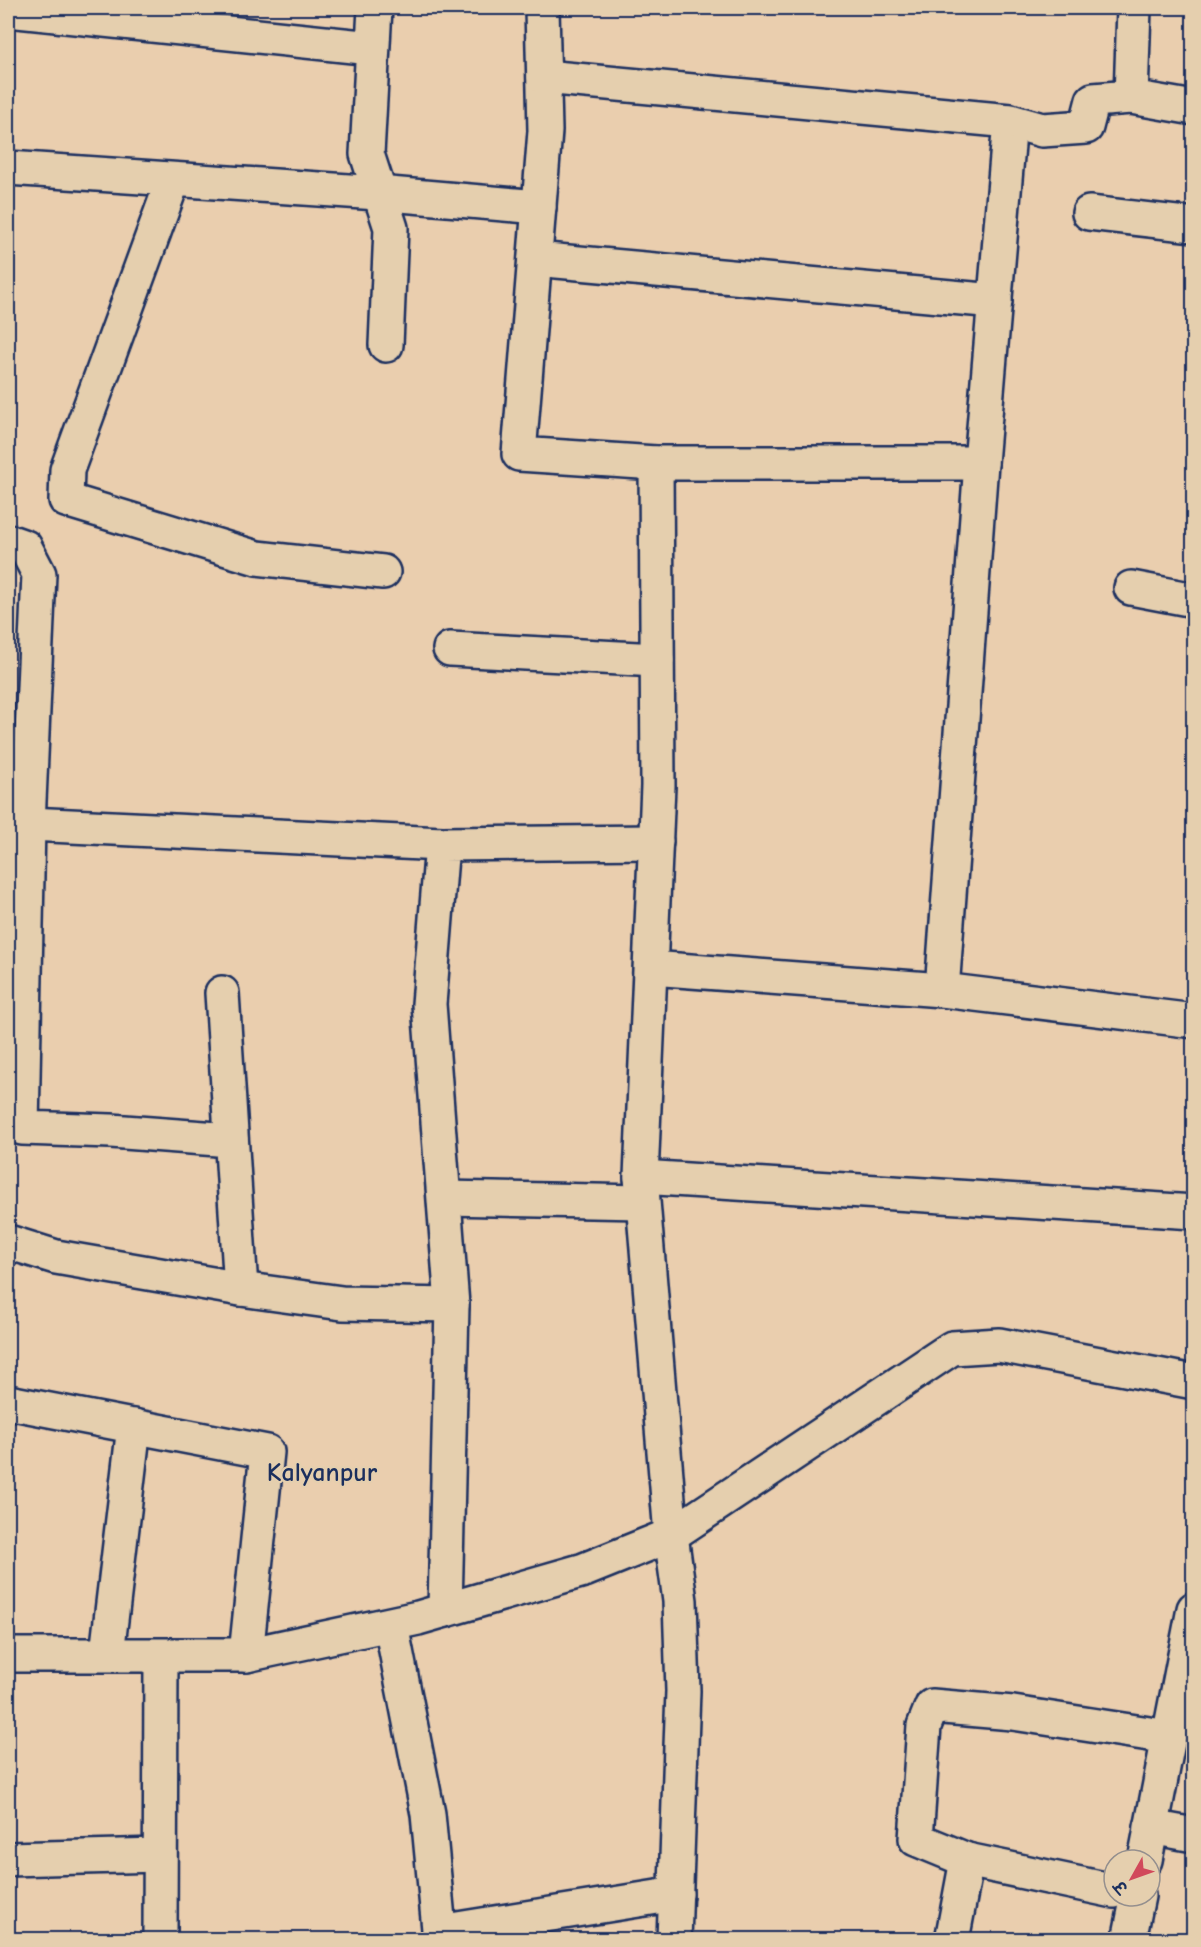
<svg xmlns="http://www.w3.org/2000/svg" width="1201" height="1947" font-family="'Comic Neue','Playpen Sans Deva',sans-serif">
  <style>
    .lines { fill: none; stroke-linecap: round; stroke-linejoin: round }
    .street-casing { stroke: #1b2f5e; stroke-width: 38 }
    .secondary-casing { stroke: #1b2f5e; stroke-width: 38 }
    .street { stroke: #e5cfae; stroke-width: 33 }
    .secondary { stroke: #e5cfae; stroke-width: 33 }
    .labels { text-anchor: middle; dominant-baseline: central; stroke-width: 4.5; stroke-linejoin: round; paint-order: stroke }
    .district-label { font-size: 26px; font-weight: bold; fill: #1b2f5e; stroke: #e5cfae }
  </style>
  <rect width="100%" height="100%" fill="#eaceae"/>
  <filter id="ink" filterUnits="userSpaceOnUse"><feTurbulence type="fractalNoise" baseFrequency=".0167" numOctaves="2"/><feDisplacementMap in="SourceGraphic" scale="12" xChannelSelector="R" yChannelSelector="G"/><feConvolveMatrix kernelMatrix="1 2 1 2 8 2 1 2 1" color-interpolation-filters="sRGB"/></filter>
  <g filter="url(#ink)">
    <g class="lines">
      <g class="street-casing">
        <g id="street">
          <path d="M375,8L367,154L391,228L386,345"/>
          <path d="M542,8L545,131L519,454L656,463"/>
          <path d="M8,10L372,48"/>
          <path d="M544,77L1010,121L981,463"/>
          <path d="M1131,97L1134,8"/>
          <path d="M1010,121L1042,130L1086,127L1093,100L1131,97L1194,108"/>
          <path d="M8,168L378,193L539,207"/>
          <path d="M173,180L67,470L66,500L257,558L383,572"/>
          <path d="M1089,213L1194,225"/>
          <path d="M535,259L995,301"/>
          <path d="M8,541L25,547L39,574L28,824L22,1128L111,1131L231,1140"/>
          <path d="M1131,588L1194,600"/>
          <path d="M450,649L657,660"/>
          <path d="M8,823L442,844"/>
          <path d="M651,968L942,990"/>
          <path d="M222,993L241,1289"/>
          <path d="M641,1177L1194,1212"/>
          <path d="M446,1198L642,1202"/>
          <path d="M8,1242L56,1257L241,1289L342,1303L452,1305"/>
          <path d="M8,1402L267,1452L246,1655"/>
          <path d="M445,1610L452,1305L429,1004L442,844L656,842"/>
          <path d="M391,1625L428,1814L440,1940"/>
          <path d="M107,1654L134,1426"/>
          <path d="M1151,1827L1194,1835"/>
          <path d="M8,1859L159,1855"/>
          <path d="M967,1860L916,1839L924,1726L932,1706L1013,1713L1169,1737"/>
          <path d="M1145,1860L1194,1609"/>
          <path d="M439,1932L676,1894"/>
          <path d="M160,1940L161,1656"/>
          <path d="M674,1940L683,1691L680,1601L671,1535L641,1177L658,786L656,463H981L942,990L1194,1021"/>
          <path d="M952,1940L967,1860L1114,1891"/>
          <path d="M1129,1940L1138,1896"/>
        </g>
      </g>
      <g class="secondary-casing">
        <path id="secondary" d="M8,1655H246L418,1618L584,1570L671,1535L952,1348L999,1345L1194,1382"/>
      </g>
      <use href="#street" class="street"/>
      <use href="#secondary" class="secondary"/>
    </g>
  </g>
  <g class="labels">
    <g class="district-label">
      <text x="322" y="1473">Kalyanpur</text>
    </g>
  </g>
  <rect width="1201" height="1947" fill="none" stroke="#e5cfae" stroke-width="30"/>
  <rect x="15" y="15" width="1171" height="1917" fill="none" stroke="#1b2f5e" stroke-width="2" filter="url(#ink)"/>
  <g transform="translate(1132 1878) rotate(230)"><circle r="28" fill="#e5cfae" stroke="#948f8e" stroke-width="1.5"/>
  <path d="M0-4.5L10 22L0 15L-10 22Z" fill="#d1495b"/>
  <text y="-9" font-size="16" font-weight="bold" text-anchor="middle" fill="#1b2f5e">उ</text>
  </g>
</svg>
